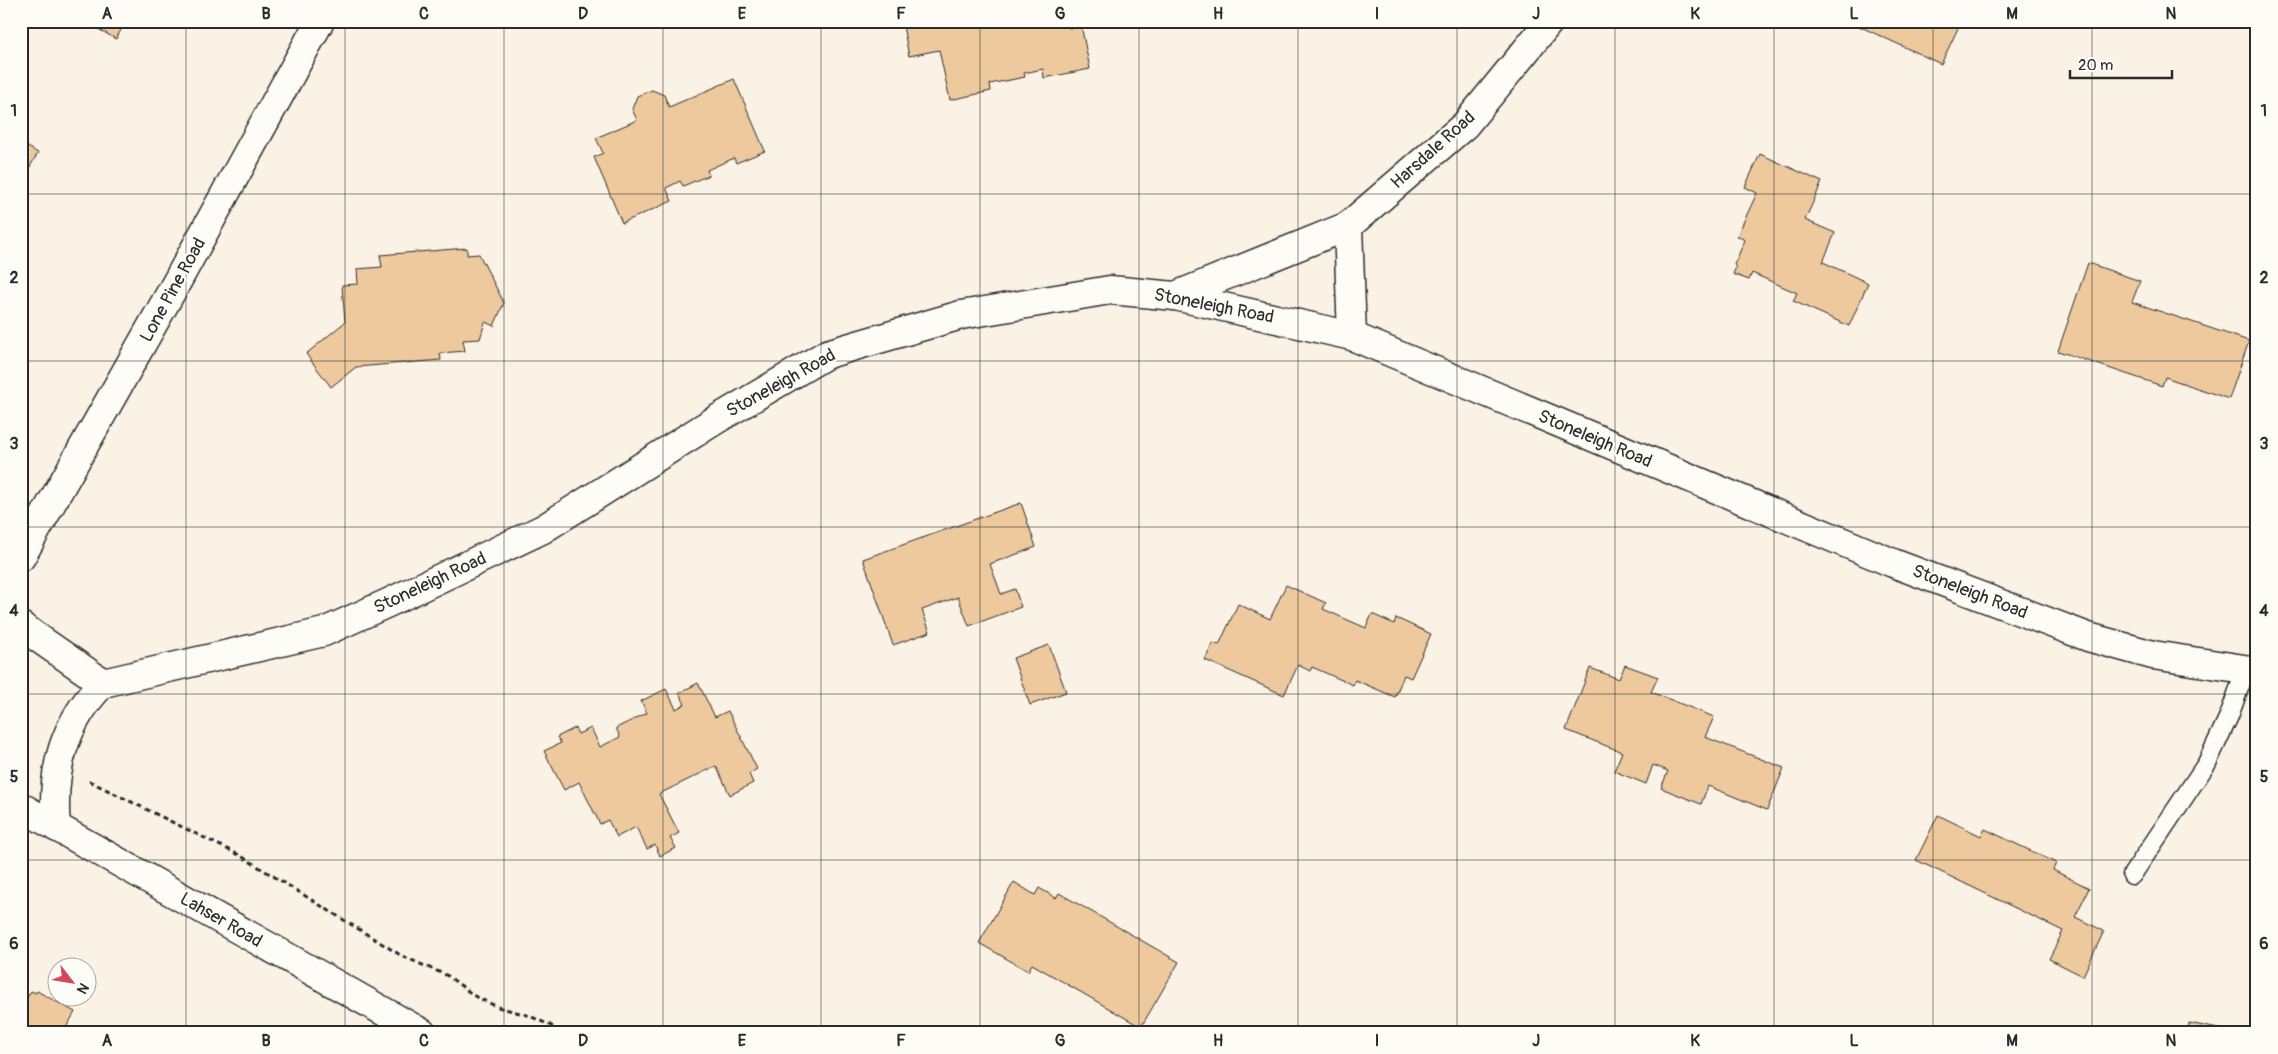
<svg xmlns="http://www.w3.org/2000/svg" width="2278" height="1054" font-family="Pangolin,sans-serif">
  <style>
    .building { fill: #eec99e; stroke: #2b2b2b }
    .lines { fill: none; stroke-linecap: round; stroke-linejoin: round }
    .lane-casing { stroke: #2b2b2b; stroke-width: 21 }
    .street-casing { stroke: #2b2b2b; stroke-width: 31 }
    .secondary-casing { stroke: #2b2b2b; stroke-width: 31 }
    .path { stroke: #2b2b2b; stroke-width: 3; stroke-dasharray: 5 4; stroke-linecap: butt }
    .lane { stroke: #fdfcf7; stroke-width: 18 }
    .street { stroke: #fdfcf7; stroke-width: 28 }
    .secondary { stroke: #fdfcf7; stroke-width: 28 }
    .grid { fill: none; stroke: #2b2b2b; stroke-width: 1; stroke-opacity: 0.55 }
    .labels { text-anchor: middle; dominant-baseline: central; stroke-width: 4.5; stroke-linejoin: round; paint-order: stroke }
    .street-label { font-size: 18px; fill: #2b2b2b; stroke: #fdfcf7 }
    .neatline { fill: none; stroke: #2b2b2b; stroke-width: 2 }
    .grid-label { font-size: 16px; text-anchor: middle; font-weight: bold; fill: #2b2b2b }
  </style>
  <rect width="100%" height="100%" fill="#faf2e5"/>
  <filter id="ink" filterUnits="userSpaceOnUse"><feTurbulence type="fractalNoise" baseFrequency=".02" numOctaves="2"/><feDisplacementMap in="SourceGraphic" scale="10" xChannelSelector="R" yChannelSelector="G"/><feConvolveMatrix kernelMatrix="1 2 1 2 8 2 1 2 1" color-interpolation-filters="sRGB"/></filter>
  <g filter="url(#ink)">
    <g class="building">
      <path d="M84,21H126L116,39Z"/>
      <path d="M902,21H1067L1069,28L1081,25L1090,69L1044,78L1043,69L1024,73L1025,77L990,84L991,91L950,100L939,50L909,56Z"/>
      <path d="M1848,21H1949L1959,26L1941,64Z"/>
      <path d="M734,79L765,151L736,163L734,158L707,170L709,175L683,186L680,181L666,188L672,201L622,223L594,157L603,153L596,138L637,120L632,109L637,96L652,90L664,95L669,107Z"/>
      <path d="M21,143L38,153L21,182Z"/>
      <path d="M1760,154L1822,182L1805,220L1835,233L1823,262L1868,283L1849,326L1793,301L1797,293L1752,273L1749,280L1733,274L1736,267L1734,265L1745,240L1737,236L1757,193L1745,187Z"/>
      <path d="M467,248V255L479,254L504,303L494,326L485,322L480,339L463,340L465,351L440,353L441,360L356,367L331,387L306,354L345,322L342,285L358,284L357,269L382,267L380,255Z"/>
      <path d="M2088,263L2140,281L2132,302L2249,341L2229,399L2165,377L2162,386L2058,351Z"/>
      <path d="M1021,503L1036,547L990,564L1001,594L1015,589L1021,607L969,626L958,597L922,610L930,632L893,645L863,559Z"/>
      <path d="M1286,585L1326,603L1323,609L1366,628L1372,614L1394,624L1396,618L1431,634L1411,678L1404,675L1395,697L1355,680L1353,685L1312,667L1310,671L1298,665L1284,695L1205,660L1213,643L1219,645L1238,604L1270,619Z"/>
      <path d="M1049,645L1066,692L1030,705L1013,658Z"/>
      <path d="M1625,665L1658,677L1651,692L1714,717L1705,737L1784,768L1767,810L1708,786L1701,804L1661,788L1668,771L1653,765L1646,784L1614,771L1622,752L1566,730L1590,668L1619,679Z"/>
      <path d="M698,683L715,717L728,711L757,769L749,774L753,783L730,795L716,766L659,794L679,833L670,838L676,848L660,856L655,845L647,849L636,827L617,837L608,820L600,824L579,782L564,790L544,751L561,743L557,737L575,728L578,734L591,728L600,747L620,737L616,728L647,713L641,701L666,689L676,709L685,704L679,693Z"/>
      <path d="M1938,815L1981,836L1985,829L2056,863L2053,870L2089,888L2075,917L2104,931L2083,976L2049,959L2063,931L1916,860Z"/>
      <path d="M1014,882L1035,895L1039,888L1056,898L1059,893L1179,962L1141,1027L1032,964L1028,971L979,943Z"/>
      <path d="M31,991L36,993L37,991L75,1012L63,1033H21V1008Z"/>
      <path d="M2189,1023L2238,1033H2187Z"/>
    </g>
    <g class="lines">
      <g class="lane-casing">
        <path id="lane" d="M2132,875L2207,763L2229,716L2246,669"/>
      </g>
      <g class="street-casing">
        <g id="street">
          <path d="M1175,296L1348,226"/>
          <path d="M1352,336L1348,226L1465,125L1550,21"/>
          <path d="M21,626L103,683L324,632L390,602L543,529L714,421L827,354L961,315L1110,290L1175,296L1352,336L1893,563L2088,637L2153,655L2257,671"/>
          <path d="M56,827C51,771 63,724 103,683"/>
        </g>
      </g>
      <g class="secondary-casing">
        <g id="secondary">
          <path d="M21,557L174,287L320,21"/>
          <path d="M21,807L422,1033"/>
        </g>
      </g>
      <g class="path">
        <path d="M21,749L28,754"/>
        <path d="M89,781L241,856L402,956L448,976L476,997L498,1007L527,1015L550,1025L561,1033"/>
      </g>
      <use href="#lane" class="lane"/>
      <use href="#street" class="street"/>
      <use href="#secondary" class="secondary"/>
    </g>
  </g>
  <path class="grid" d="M186,21V1033M345,21V1033M504,21V1033M663,21V1033M821,21V1033M980,21V1033M1139,21V1033M1298,21V1033M1457,21V1033M1615,21V1033M1774,21V1033M1933,21V1033M2092,21V1033M21,194H2257M21,361H2257M21,527H2257M21,694H2257M21,860H2257"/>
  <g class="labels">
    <g class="street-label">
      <text transform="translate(1433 150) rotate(-42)">Harsdale Road</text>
      <text transform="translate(173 290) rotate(-61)">Lone Pine Road</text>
      <text transform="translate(1214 306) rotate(11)">Stoneleigh Road</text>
      <text transform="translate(781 383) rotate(-29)">Stoneleigh Road</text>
      <text transform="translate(1595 439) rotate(23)">Stoneleigh Road</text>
      <text transform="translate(430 583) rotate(-25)">Stoneleigh Road</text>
      <text transform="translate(1970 592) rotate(21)">Stoneleigh Road</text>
      <text transform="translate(221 920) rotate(30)">Lahser Road</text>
    </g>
  </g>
  <rect width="2278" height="1054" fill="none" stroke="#fdfcf7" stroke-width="55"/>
  <g transform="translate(72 982) rotate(121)"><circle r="24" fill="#fdfcf7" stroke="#a9a8a5"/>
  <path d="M0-4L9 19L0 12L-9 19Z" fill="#d1495b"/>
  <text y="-8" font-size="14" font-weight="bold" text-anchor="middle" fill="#2b2b2b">N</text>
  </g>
  <path d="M2070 70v8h102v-8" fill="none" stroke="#2b2b2b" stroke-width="2.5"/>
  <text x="2078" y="70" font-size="15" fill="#2b2b2b" stroke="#fdfcf7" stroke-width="4" paint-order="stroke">20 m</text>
  <rect x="28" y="28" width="2222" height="998" class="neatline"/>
  <g class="grid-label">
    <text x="107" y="19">A</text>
    <text x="266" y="19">B</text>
    <text x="424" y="19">C</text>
    <text x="583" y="19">D</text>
    <text x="742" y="19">E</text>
    <text x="901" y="19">F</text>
    <text x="1060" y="19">G</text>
    <text x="1218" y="19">H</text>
    <text x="1377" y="19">I</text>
    <text x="1536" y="19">J</text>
    <text x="1695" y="19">K</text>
    <text x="1854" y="19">L</text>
    <text x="2012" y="19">M</text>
    <text x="2171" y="19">N</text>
    <text x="14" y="116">1</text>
    <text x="2264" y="116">1</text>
    <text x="14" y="283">2</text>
    <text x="2264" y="283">2</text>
    <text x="14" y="449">3</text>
    <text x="2264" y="449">3</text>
    <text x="14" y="616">4</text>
    <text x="2264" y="616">4</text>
    <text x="14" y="782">5</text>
    <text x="2264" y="782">5</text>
    <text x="14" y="949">6</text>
    <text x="2264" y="949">6</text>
    <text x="107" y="1046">A</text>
    <text x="266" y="1046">B</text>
    <text x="424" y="1046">C</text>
    <text x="583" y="1046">D</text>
    <text x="742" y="1046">E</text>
    <text x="901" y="1046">F</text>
    <text x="1060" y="1046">G</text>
    <text x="1218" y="1046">H</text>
    <text x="1377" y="1046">I</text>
    <text x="1536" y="1046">J</text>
    <text x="1695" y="1046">K</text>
    <text x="1854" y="1046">L</text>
    <text x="2012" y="1046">M</text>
    <text x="2171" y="1046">N</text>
  </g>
</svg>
